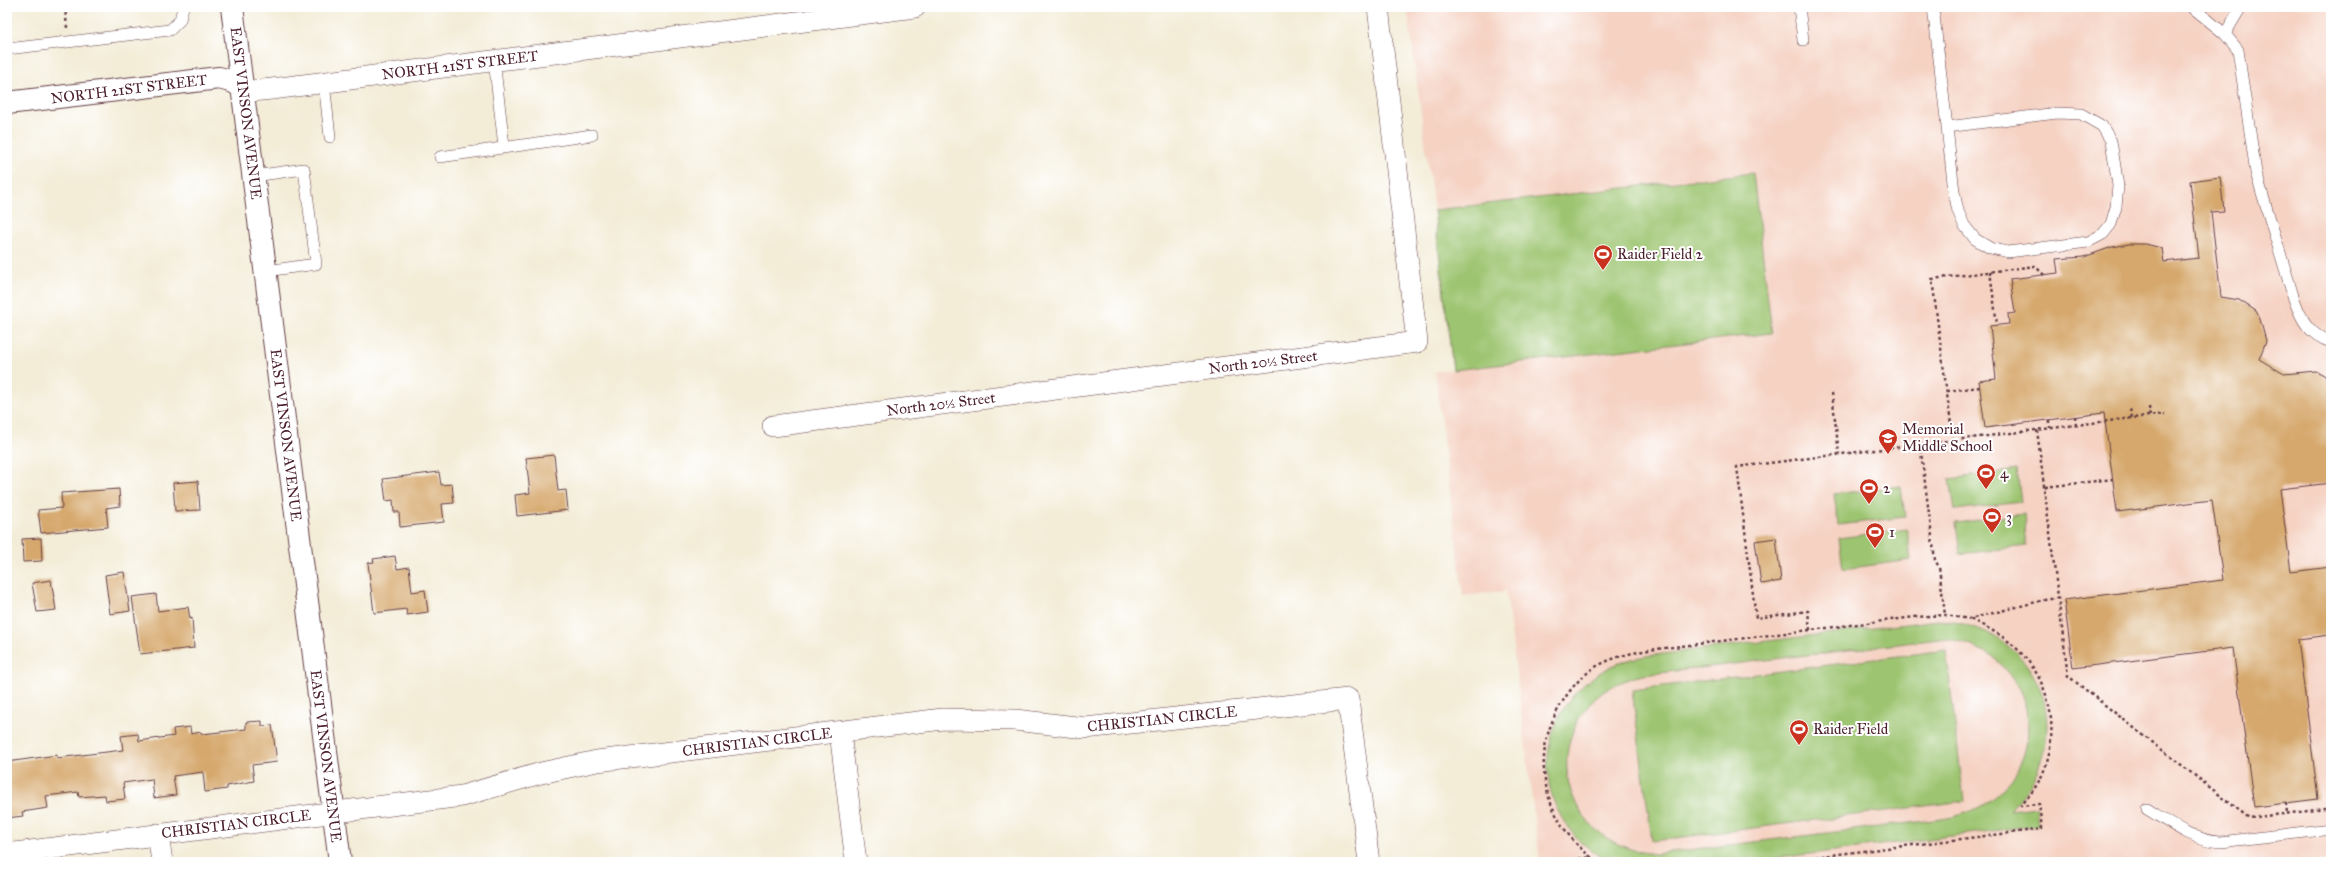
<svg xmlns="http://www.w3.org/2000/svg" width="2338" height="869" font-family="'IM FELL Great Primer',serif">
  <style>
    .built { fill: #f5d2c2 }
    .green { fill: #9dc571; stroke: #74724e; fill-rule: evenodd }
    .building { fill: #d6a86d }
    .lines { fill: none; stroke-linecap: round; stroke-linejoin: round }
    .service-casing { stroke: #633e45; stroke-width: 12 }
    .minor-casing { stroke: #633e45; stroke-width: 22 }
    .tertiary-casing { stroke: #633e45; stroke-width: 24 }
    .path { stroke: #633e45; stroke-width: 2.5; stroke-dasharray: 3 3; stroke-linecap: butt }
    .service { stroke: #fff; stroke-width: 11 }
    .minor { stroke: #fff; stroke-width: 21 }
    .tertiary { stroke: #fff; stroke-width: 22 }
    .labels { text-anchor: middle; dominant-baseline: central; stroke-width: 4; stroke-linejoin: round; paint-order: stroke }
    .street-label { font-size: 15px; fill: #4a1f2b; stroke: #fff }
    .poi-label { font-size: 15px; fill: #4a1f2b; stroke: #fff; text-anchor: start }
  </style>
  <rect width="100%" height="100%" fill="#fff"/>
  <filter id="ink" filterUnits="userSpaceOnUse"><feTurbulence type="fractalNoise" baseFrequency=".025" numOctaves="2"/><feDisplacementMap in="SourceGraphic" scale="8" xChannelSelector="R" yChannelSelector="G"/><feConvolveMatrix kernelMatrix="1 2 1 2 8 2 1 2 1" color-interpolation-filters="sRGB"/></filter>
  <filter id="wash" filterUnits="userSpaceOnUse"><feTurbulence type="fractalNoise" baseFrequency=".012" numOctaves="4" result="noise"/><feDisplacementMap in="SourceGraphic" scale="16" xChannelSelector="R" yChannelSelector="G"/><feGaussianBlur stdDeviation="0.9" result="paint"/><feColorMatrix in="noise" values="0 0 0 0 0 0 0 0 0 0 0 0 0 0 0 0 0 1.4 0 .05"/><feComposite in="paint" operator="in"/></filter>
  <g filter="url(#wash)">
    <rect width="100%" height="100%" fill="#f3ecd7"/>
    <path class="built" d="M1407,7H2331V862H1540L1506,591L1463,596L1435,371L1453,370L1434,210Z"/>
    <g class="green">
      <path d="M1753,173L1772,333L1453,370L1434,210Z"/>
      <path d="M2017,470L2021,502L1955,510L1950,479Z"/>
      <path d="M1901,486L1905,517L1838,525L1834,494Z"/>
      <path d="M2024,514L2027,546L1960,554L1956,523Z"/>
      <path d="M1907,529L1911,560L1843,569L1839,538Z"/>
      <path d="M1938,620C2042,627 2083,736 2010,810L2037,807L2039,825L1747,862H1599L1608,861C1510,809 1537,673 1646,656ZM1939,639C2055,647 2059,802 1942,819L1655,854C1542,843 1537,697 1643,675Z"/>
      <path d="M1946,650L1964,801L1652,841L1632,690Z"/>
    </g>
    <g id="blocks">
      <g class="building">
        <path d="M2220,177L2224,211L2211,212L2221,297L2239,300L2256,311L2260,319L2266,341L2259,359L2284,374L2316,371L2324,375L2331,383V483L2280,489L2291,572L2331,567V635L2298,639L2318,799L2254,807L2233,648L2073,668L2064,600L2223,580L2212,500L2117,512L2104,413L1985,428L1979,381L1996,379L1990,326L2009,324L2008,314L2015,313L2010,279L2058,273L2056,259L2084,257L2112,247L2129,244H2145L2162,248L2164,262L2199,258L2190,181Z"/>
        <path d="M554,455L558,491L566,490L568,510L517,516L515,495L530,493L526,458Z"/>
        <path d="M439,472L441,485L452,484L454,503L442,504L444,522L400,527L399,512H394L393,500L386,501L383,479Z"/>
        <path d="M198,481L200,510L175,511L173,483Z"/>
        <path d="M119,489L120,506L106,508L108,527L41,533L38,510L62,508L61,493Z"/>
        <path d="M41,538L42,561L23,562L22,539Z"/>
        <path d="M1776,538L1781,581L1761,584L1755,541Z"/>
        <path d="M395,556L397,569L409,567L412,592L425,590L428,612L407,615L406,609L374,613L368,563L374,562L373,559Z"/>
        <path d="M124,572L130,611L110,614L105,575Z"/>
        <path d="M51,580L56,610L37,612L32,583Z"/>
        <path d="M156,594L158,611L188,607L190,619L192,618L194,648L140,654L132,597Z"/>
        <path d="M262,721V726L272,725L277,762L252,765L254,781L227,786V789L205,792L203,772L173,776L176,795L154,798L152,779L123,783L125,799L106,801L105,795L79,797L78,792L46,796L48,808L22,812L23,816L7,818V762L57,755V758L123,750L121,736L138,734L139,741L174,736L173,729L190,727L191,734L201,732L202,734L246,729V722Z"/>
      </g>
    </g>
  </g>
  <g filter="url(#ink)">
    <use href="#blocks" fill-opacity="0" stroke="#633e45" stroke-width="1"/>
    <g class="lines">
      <g class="service-casing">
        <g id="service">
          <path d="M1799,7L1803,40"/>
          <path d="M1933,7L1947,127L1954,192L1958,211L1964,225L1975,239L1990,248L2008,252L2088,242L2103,234L2111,224L2116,207L2118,186L2111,141L2102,126L2081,114L2057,113L1947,127"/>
          <path d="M2192,7L2225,34L2238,50L2256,173L2294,299C2301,319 2309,335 2331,342"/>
          <path d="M2225,34L2241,7"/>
          <path d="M7,49L170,30L180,20L183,7"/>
          <path d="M494,60L504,146"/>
          <path d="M324,82L330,137"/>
          <path d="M440,157L592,135"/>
          <path d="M254,176L304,169L316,264L266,271"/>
          <path d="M2147,809C2170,823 2192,840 2220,842L2331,829"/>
        </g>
      </g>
      <g class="minor-casing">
        <g id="minor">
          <path d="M243,88L251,91L272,89L915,7"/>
          <path d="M773,426L1417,342L1378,7"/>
          <path d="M840,732L856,862"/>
          <path d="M158,834L162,862"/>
          <path d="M7,854L462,796L541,773L597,761L943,719L1015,720L1085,728L1348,699L1369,862"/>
        </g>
      </g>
      <g class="tertiary-casing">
        <g id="tertiary">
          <path d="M232,7L340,862"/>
          <path d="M7,103L219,78L234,82L243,88"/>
        </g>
      </g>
      <g class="path">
        <path d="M65,7L67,28"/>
        <path d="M1990,271L1997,325"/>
        <path d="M1947,391L1980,387"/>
        <path d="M1832,393L1839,454"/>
        <path d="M2149,407L2150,416"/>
        <path d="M2130,409L2132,418"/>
        <path d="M2075,416L2076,425"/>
        <path d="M2050,420V428"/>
        <path d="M2037,430L2068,676L2249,818L2325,809L2331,801"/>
        <path d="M1953,440L1932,279L2035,266L2044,275"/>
        <path d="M1920,444L1935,560L1939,567L1945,615"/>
        <path d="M2045,487L2113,479"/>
        <path d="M1810,630L1808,611L1756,618L1737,467L2165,414"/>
        <path d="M2286,803L2287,813"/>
        <path d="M1576,862V859L1591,857C1544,820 1529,758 1560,706C1569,690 1581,676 1597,666C1614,657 1630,653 1649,650L1915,617L1945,615L1970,619L2044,600L2058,598"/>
        <path d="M1774,862L2042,829L2039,804L2021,806C2029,796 2038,785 2043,773C2060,731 2051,682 2019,651C2005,636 1988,628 1970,619"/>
      </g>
      <use href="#service" class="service"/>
      <use href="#minor" class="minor"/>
      <use href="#tertiary" class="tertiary"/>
    </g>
  </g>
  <defs>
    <g id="stadium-pin" transform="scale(1)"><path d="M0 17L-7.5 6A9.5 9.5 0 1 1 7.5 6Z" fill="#c8321e" stroke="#fff"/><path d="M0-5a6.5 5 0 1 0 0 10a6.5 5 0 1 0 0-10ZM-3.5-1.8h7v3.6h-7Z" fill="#fff"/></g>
    <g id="school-pin" transform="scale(1)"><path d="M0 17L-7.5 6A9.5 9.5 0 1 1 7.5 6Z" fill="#c8321e" stroke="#fff"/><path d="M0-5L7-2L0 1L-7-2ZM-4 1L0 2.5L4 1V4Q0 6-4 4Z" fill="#fff"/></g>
  </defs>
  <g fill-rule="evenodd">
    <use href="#stadium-pin" x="1603" y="254"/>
    <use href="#school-pin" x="1888" y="438"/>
    <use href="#stadium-pin" x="1986" y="473"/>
    <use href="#stadium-pin" x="1869" y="488"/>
    <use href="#stadium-pin" x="1992" y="517"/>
    <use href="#stadium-pin" x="1875" y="532"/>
    <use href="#stadium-pin" x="1799" y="729"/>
  </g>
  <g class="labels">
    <g class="street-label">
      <text transform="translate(460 65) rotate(-7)">NORTH 21ST STREET</text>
      <text transform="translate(129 89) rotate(-7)">NORTH 21ST STREET</text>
      <text transform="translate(246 113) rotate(83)">EAST VINSON AVENUE</text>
      <text transform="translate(1263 362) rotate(-7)">North 20½ Street</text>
      <text transform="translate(941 404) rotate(-7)">North 20½ Street</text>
      <text transform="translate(286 435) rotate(83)">EAST VINSON AVENUE</text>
      <text transform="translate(1162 719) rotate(-6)">CHRISTIAN CIRCLE</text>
      <text transform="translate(757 742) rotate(-7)">CHRISTIAN CIRCLE</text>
      <text transform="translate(326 756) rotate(83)">EAST VINSON AVENUE</text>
      <text transform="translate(236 824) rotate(-7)">CHRISTIAN CIRCLE</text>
    </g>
    <g class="poi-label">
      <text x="1617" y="254">Raider Field 2</text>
      <text x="1902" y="429">Memorial<tspan x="1902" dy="17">Middle School</tspan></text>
      <text x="2000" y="473">4</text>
      <text x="1883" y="488">2</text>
      <text x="2006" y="517">3</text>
      <text x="1889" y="532">1</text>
      <text x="1813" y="729">Raider Field</text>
    </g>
  </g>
  <rect width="2338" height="869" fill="none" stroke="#fff" stroke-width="24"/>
</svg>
